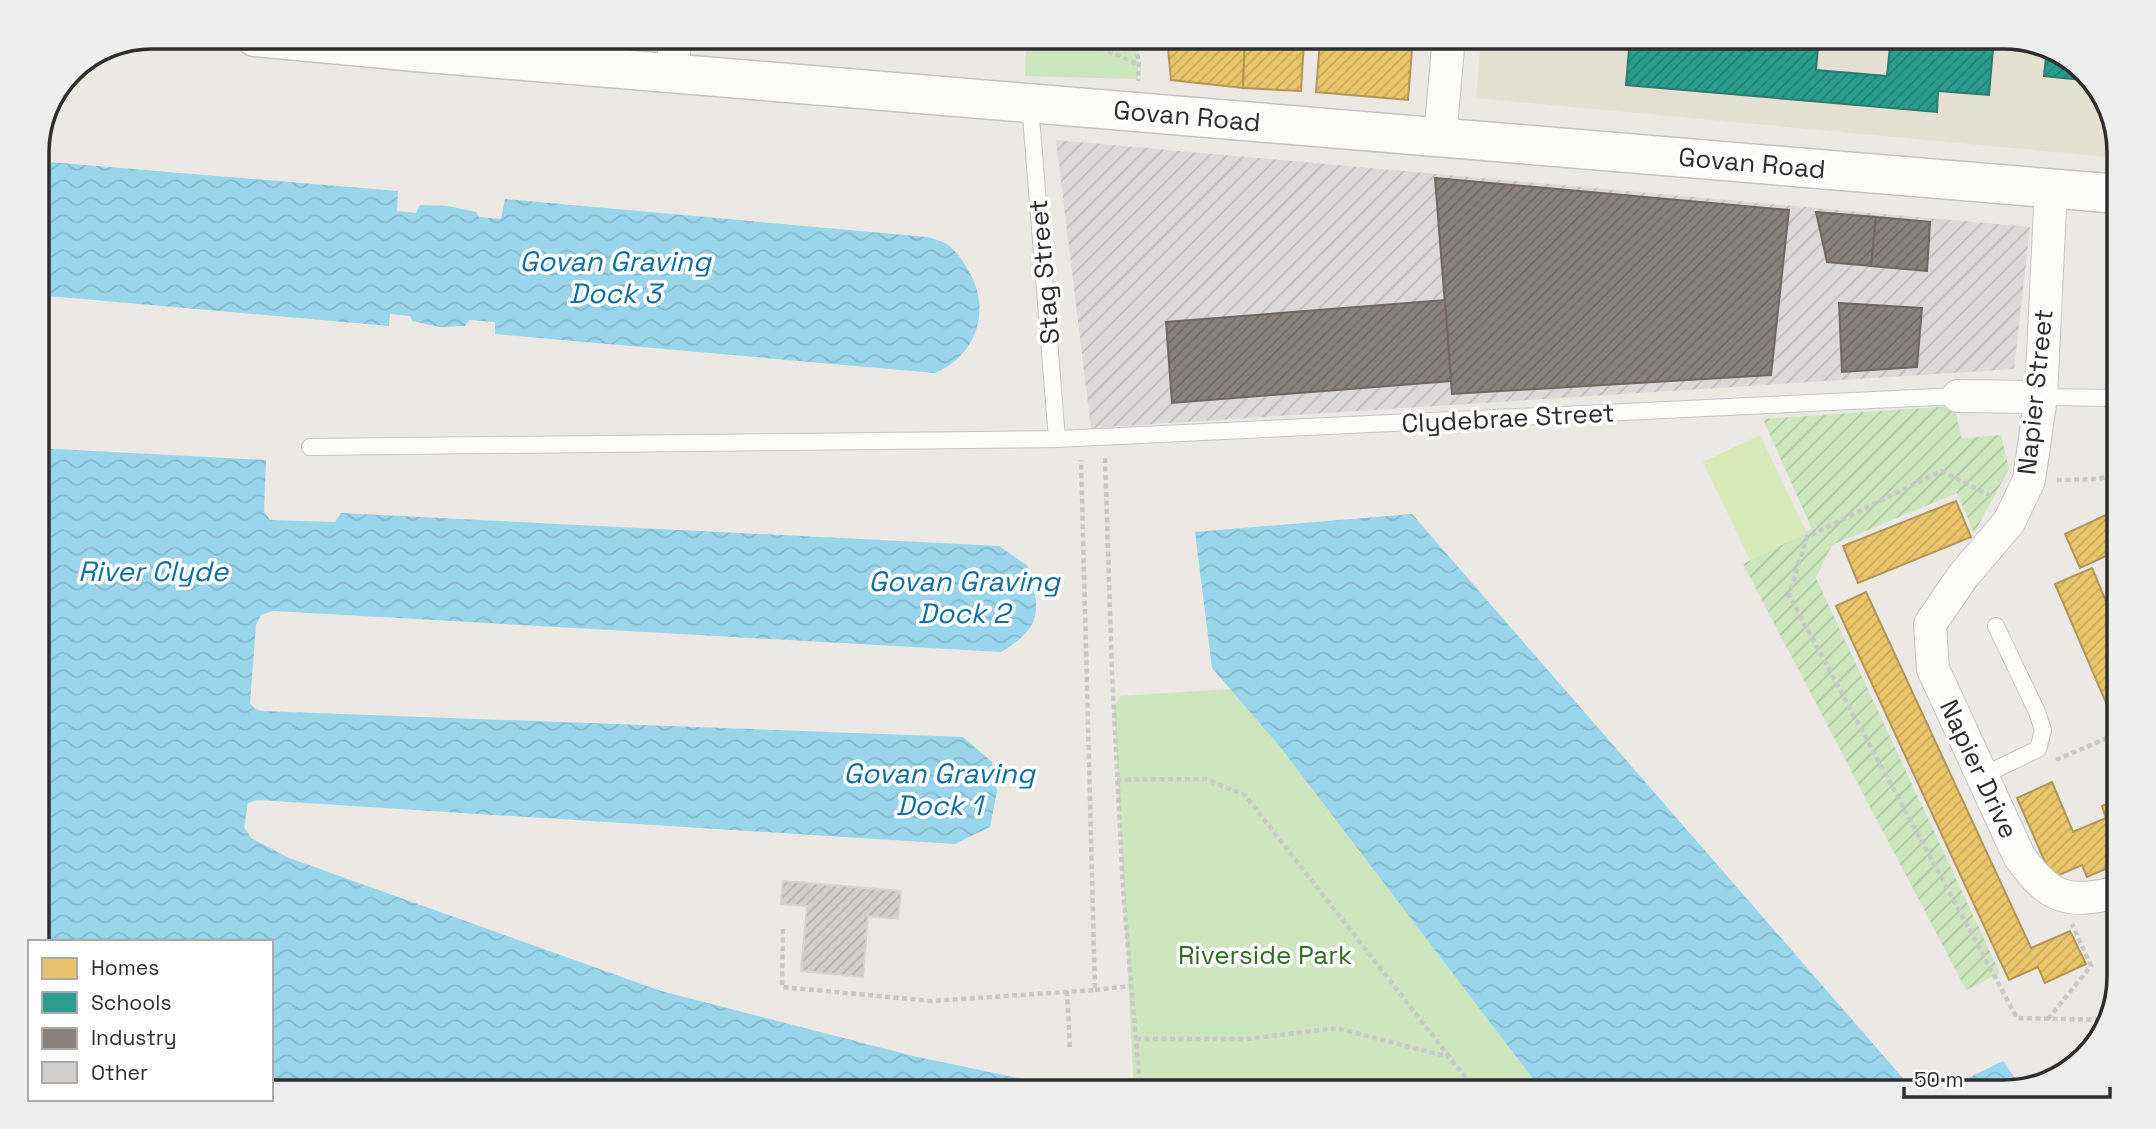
<svg xmlns="http://www.w3.org/2000/svg" width="2156" height="1129" font-family="'Space Grotesk',sans-serif">
  <style>
    .industrial { fill: url(#industrial-furrows) }
    .education { fill: #e6e0d3 }
    .park { fill: #cee6be }
    .garden { fill: url(#garden-furrows) }
    .pitch { fill: #d9eabb }
    .water { fill: url(#water-waves) }
    .homes { fill: url(#homes-hatch); stroke: #b19758; stroke-width: 2 }
    .schools { fill: url(#schools-hatch); stroke: #2b7c72; stroke-width: 2 }
    .industry { fill: url(#industry-hatch); stroke: #6e6865; stroke-width: 2 }
    .building { fill: url(#building-hatch); stroke: #d7d4d0; stroke-width: 2 }
    .lines { fill: none; stroke-linecap: round; stroke-linejoin: round }
    .lane-casing { stroke: #c5c4c5; stroke-width: 18 }
    .street-casing { stroke: #c5c4c5; stroke-width: 34 }
    .secondary-casing { stroke: #c5c4c5; stroke-width: 41 }
    .path { stroke: #c9c9c8; stroke-width: 4.5; stroke-dasharray: 5 3.5; stroke-linecap: butt }
    .lane { stroke: #fcfcfb; stroke-width: 16 }
    .street { stroke: #fcfcfb; stroke-width: 32 }
    .secondary { stroke: #fcfcfb; stroke-width: 38 }
    .labels { text-anchor: middle; dominant-baseline: central; stroke-width: 7; stroke-linejoin: round; paint-order: stroke }
    .street-label { font-size: 26px; fill: #2e2e2e; stroke: #fff }
    .park-label { font-size: 26px; fill: #2c6e1b; stroke: #fff }
    .water-label { font-size: 28px; font-style: italic; fill: #0d6fa3; stroke: #fff }
    .rim { fill: none; stroke: #2e2e2e; stroke-width: 3.5 }
  </style>
  <defs>
    <pattern id="industrial-furrows" width="10" height="10" patternUnits="userSpaceOnUse" patternTransform="scale(1.75)"><rect width="10" height="10" fill="#dcd9db"/><path d="M-1 1l2-2M0 10L10 0M9 11l2-2" fill="none" stroke="#bdbbbc"/></pattern>
    <pattern id="garden-furrows" width="10" height="10" patternUnits="userSpaceOnUse" patternTransform="scale(1.75)"><rect width="10" height="10" fill="#cee6be"/><path d="M-1 1l2-2M0 10L10 0M9 11l2-2" fill="none" stroke="#b1c6a4"/></pattern>
    <pattern id="water-waves" width="16" height="10" patternUnits="userSpaceOnUse" patternTransform="scale(1.75)"><rect width="16" height="10" fill="#99d6ec"/><path d="M0 5q4-4 8 0t8 0" fill="none" stroke="#84b8cb"/></pattern>
    <pattern id="homes-hatch" width="6" height="6" patternUnits="userSpaceOnUse" patternTransform="scale(1.75)"><rect width="6" height="6" fill="#e9c46a"/><path d="M-1 1l2-2M0 6l6-6M5 7l2-2" fill="none" stroke="#c8a95c"/></pattern>
    <pattern id="schools-hatch" width="6" height="6" patternUnits="userSpaceOnUse" patternTransform="scale(1.75)"><rect width="6" height="6" fill="#2a9d8f"/><path d="M-1 1l2-2M0 6l6-6M5 7l2-2" fill="none" stroke="#248075"/></pattern>
    <pattern id="industry-hatch" width="6" height="6" patternUnits="userSpaceOnUse" patternTransform="scale(1.75)"><rect width="6" height="6" fill="#8a817c"/><path d="M-1 1l2-2M0 6l6-6M5 7l2-2" fill="none" stroke="#716a66"/></pattern>
    <pattern id="building-hatch" width="6" height="6" patternUnits="userSpaceOnUse" patternTransform="scale(1.75)"><rect width="6" height="6" fill="#d1cecb"/><path d="M-1 1l2-2M0 6l6-6M5 7l2-2" fill="none" stroke="#b4b1af"/></pattern>
  </defs>
  <rect width="100%" height="100%" fill="#ece8e4"/>
  <path class="industrial" d="M1056,140L2030,227L2014,369L1091,428Z"/>
  <path class="education" d="M1481,37H2004L2055,49L2100,88L2119,145V158L1476,98Z"/>
  <g class="park">
    <path d="M1026,37H1139L1138,79L1025,76Z"/>
    <path d="M1230,689L1281,748L1543,1092H1134L1114,708L1120,696Z"/>
  </g>
  <path class="garden" d="M1954,406L1962,438L2001,435L2009,469L1974,533L1957,493L1832,545L1816,578L2000,973L1966,990L1743,564L1812,529L1763,419Z"/>
  <path class="pitch" d="M1760,435L1807,533L1750,560L1703,462Z"/>
  <g class="water">
    <path d="M37,161L398,191L397,211L416,213L420,205L448,206L476,212L479,217L501,219L505,199L927,237C934,239 942,241 948,245C957,251 962,260 968,270C992,309 977,355 935,373L495,334V322L470,320L465,326L440,327L412,321L410,316L390,314L389,326L37,295Z"/>
    <path d="M37,448L266,460L264,511L270,520L335,522L341,513L999,546L1028,566C1040,610 1044,626 1001,652L273,611L261,615L256,625L250,703L255,709L262,711L963,737L992,762L997,791L990,827L955,844L258,800L248,803L244,827L251,838L289,858L661,991L913,1056L1085,1092H271V942H37Z"/>
    <path d="M1412,514L1915,1092H1543L1281,748L1212,668L1195,532Z"/>
    <path d="M2003,1061L2021,1087L2004,1092H1939Z"/>
  </g>
  <g class="homes">
    <path d="M1167,37H1245L1243,88L1171,80Z"/>
    <path d="M1245,37L1304,40L1301,91L1243,88Z"/>
    <path d="M1361,37H1413L1412,49L1360,45Z"/>
    <path d="M1320,41L1412,49L1408,100L1316,92Z"/>
    <path d="M1956,501L1971,537L1858,583L1843,546Z"/>
    <path d="M2119,509V550L2080,568L2065,534Z"/>
    <path d="M2092,568L2119,632V700L2107,705L2055,584Z"/>
    <path d="M1866,592L2031,948L2070,931L2086,964L2045,983L2038,967L2009,980L1836,606Z"/>
    <path d="M2052,782L2073,832L2106,818L2102,806L2119,799V863L2087,877L2082,865L2052,878L2017,798Z"/>
  </g>
  <g class="schools">
    <path d="M1630,37H1712L1711,48L1750,51L1751,37H1819L1816,70L1887,76L1891,37H1994L1989,95L1938,91L1937,112L1626,85Z"/>
    <path d="M2047,47L2055,49L2092,81L2044,76Z"/>
  </g>
  <g class="industry">
    <path d="M1435,178L1789,210L1771,375L1452,394Z"/>
    <path d="M1816,212L1876,217L1871,266L1827,262Z"/>
    <path d="M1876,217L1930,222L1927,271L1871,266Z"/>
    <path d="M1445,300L1451,381L1172,403L1166,322Z"/>
    <path d="M1839,303L1922,308L1917,367L1842,372Z"/>
  </g>
  <path class="building" d="M783,881L901,891L898,919L868,916L863,977L801,971L807,906L781,904Z"/>
  <g class="lines">
    <g class="lane-casing">
      <g id="lane">
        <path d="M1030,104L1057,439"/>
        <path d="M2041,397L2119,398"/>
        <path d="M310,447L1057,439L1958,396"/>
        <path d="M1982,776L2038,749L2043,730L2037,712L1996,626"/>
      </g>
    </g>
    <g class="street-casing">
      <g id="street">
        <path d="M673,73L675,37"/>
        <path d="M1440,137L1449,37"/>
        <path d="M2051,187L2041,397L2029,480L2009,522L1963,576L1930,624L1933,669L2019,856C2050,900 2068,904 2119,892"/>
        <path d="M1958,396L2041,397"/>
      </g>
    </g>
    <g class="secondary-casing">
      <path id="secondary" d="M255,37L416,52L2119,194"/>
    </g>
    <g class="path">
      <path d="M1077,37L1139,65"/>
      <path d="M1135,37L1139,65L1138,81"/>
      <path d="M1105,458L1112,672L1123,889L1139,1074"/>
      <path d="M2057,480L2099,479L2119,472"/>
      <path d="M1991,496L1941,471L1807,537L1789,595L2017,1018L2109,1020"/>
      <path d="M2056,760L2119,733"/>
      <path d="M1117,780L1205,779L1245,795L1469,1082"/>
      <path d="M783,929L782,987L931,1001L1095,990L1081,460"/>
      <path d="M1095,990L1131,986"/>
      <path d="M1067,991L1070,1049"/>
      <path d="M2048,1019L2091,966L2072,924"/>
      <path d="M1136,1039H1248L1336,1028L1449,1057"/>
    </g>
    <use href="#lane" class="lane"/>
    <use href="#street" class="street"/>
    <use href="#secondary" class="secondary"/>
  </g>
  <g class="labels">
    <g class="street-label">
      <text transform="translate(1187 116) rotate(5)">Govan Road</text>
      <text transform="translate(1752 163) rotate(5)">Govan Road</text>
      <text transform="translate(1044 272) rotate(-95)">Stag Street</text>
      <text transform="translate(2035 392) rotate(-84)">Napier Street</text>
      <text transform="translate(1508 418) rotate(-3)">Clydebrae Street</text>
      <text transform="translate(1979 769) rotate(65)">Napier Drive</text>
    </g>
    <g class="park-label">
      <text x="1265" y="955">Riverside Park</text>
    </g>
    <g class="water-label">
      <text x="615" y="261">Govan Graving<tspan x="615" dy="32">Dock 3</tspan></text>
      <text x="153" y="571">River Clyde</text>
      <text x="964" y="581">Govan Graving<tspan x="964" dy="32">Dock 2</tspan></text>
      <text x="939" y="773">Govan Graving<tspan x="939" dy="32">Dock 1</tspan></text>
    </g>
  </g>
  <path d="M0 0H2156V1129H0ZM152 49H2004A103 103 0 0 1 2107 152V977A103 103 0 0 1 2004 1080H152A103 103 0 0 1 49 977V152A103 103 0 0 1 152 49Z" fill="#eee" fill-rule="evenodd"/>
  <path class="rim" d="M152 49H2004A103 103 0 0 1 2107 152V977A103 103 0 0 1 2004 1080H152A103 103 0 0 1 49 977V152A103 103 0 0 1 152 49Z"/>
  <rect x="28" y="940" width="245" height="161" fill="#ffffff" stroke="#ababab" stroke-width="2"/>
  <rect x="42" y="958" width="35" height="21" fill="#e9c46a" stroke="#ababab" stroke-width="2"/>
  <text x="91" y="975" font-size="21" fill="#2e2e2e">Homes</text>
  <rect x="42" y="992" width="35" height="21" fill="#2a9d8f" stroke="#ababab" stroke-width="2"/>
  <text x="91" y="1010" font-size="21" fill="#2e2e2e">Schools</text>
  <rect x="42" y="1028" width="35" height="21" fill="#8a817c" stroke="#ababab" stroke-width="2"/>
  <text x="91" y="1045" font-size="21" fill="#2e2e2e">Industry</text>
  <rect x="42" y="1062" width="35" height="21" fill="#d1cecb" stroke="#ababab" stroke-width="2"/>
  <text x="91" y="1080" font-size="21" fill="#2e2e2e">Other</text>
  <path d="M1904 1087v10h206v-10" fill="none" stroke="#2e2e2e" stroke-width="3.5"/>
  <text x="1914" y="1087" font-size="21" fill="#2e2e2e" stroke="#ffffff" stroke-width="5" paint-order="stroke">50 m</text>
</svg>
